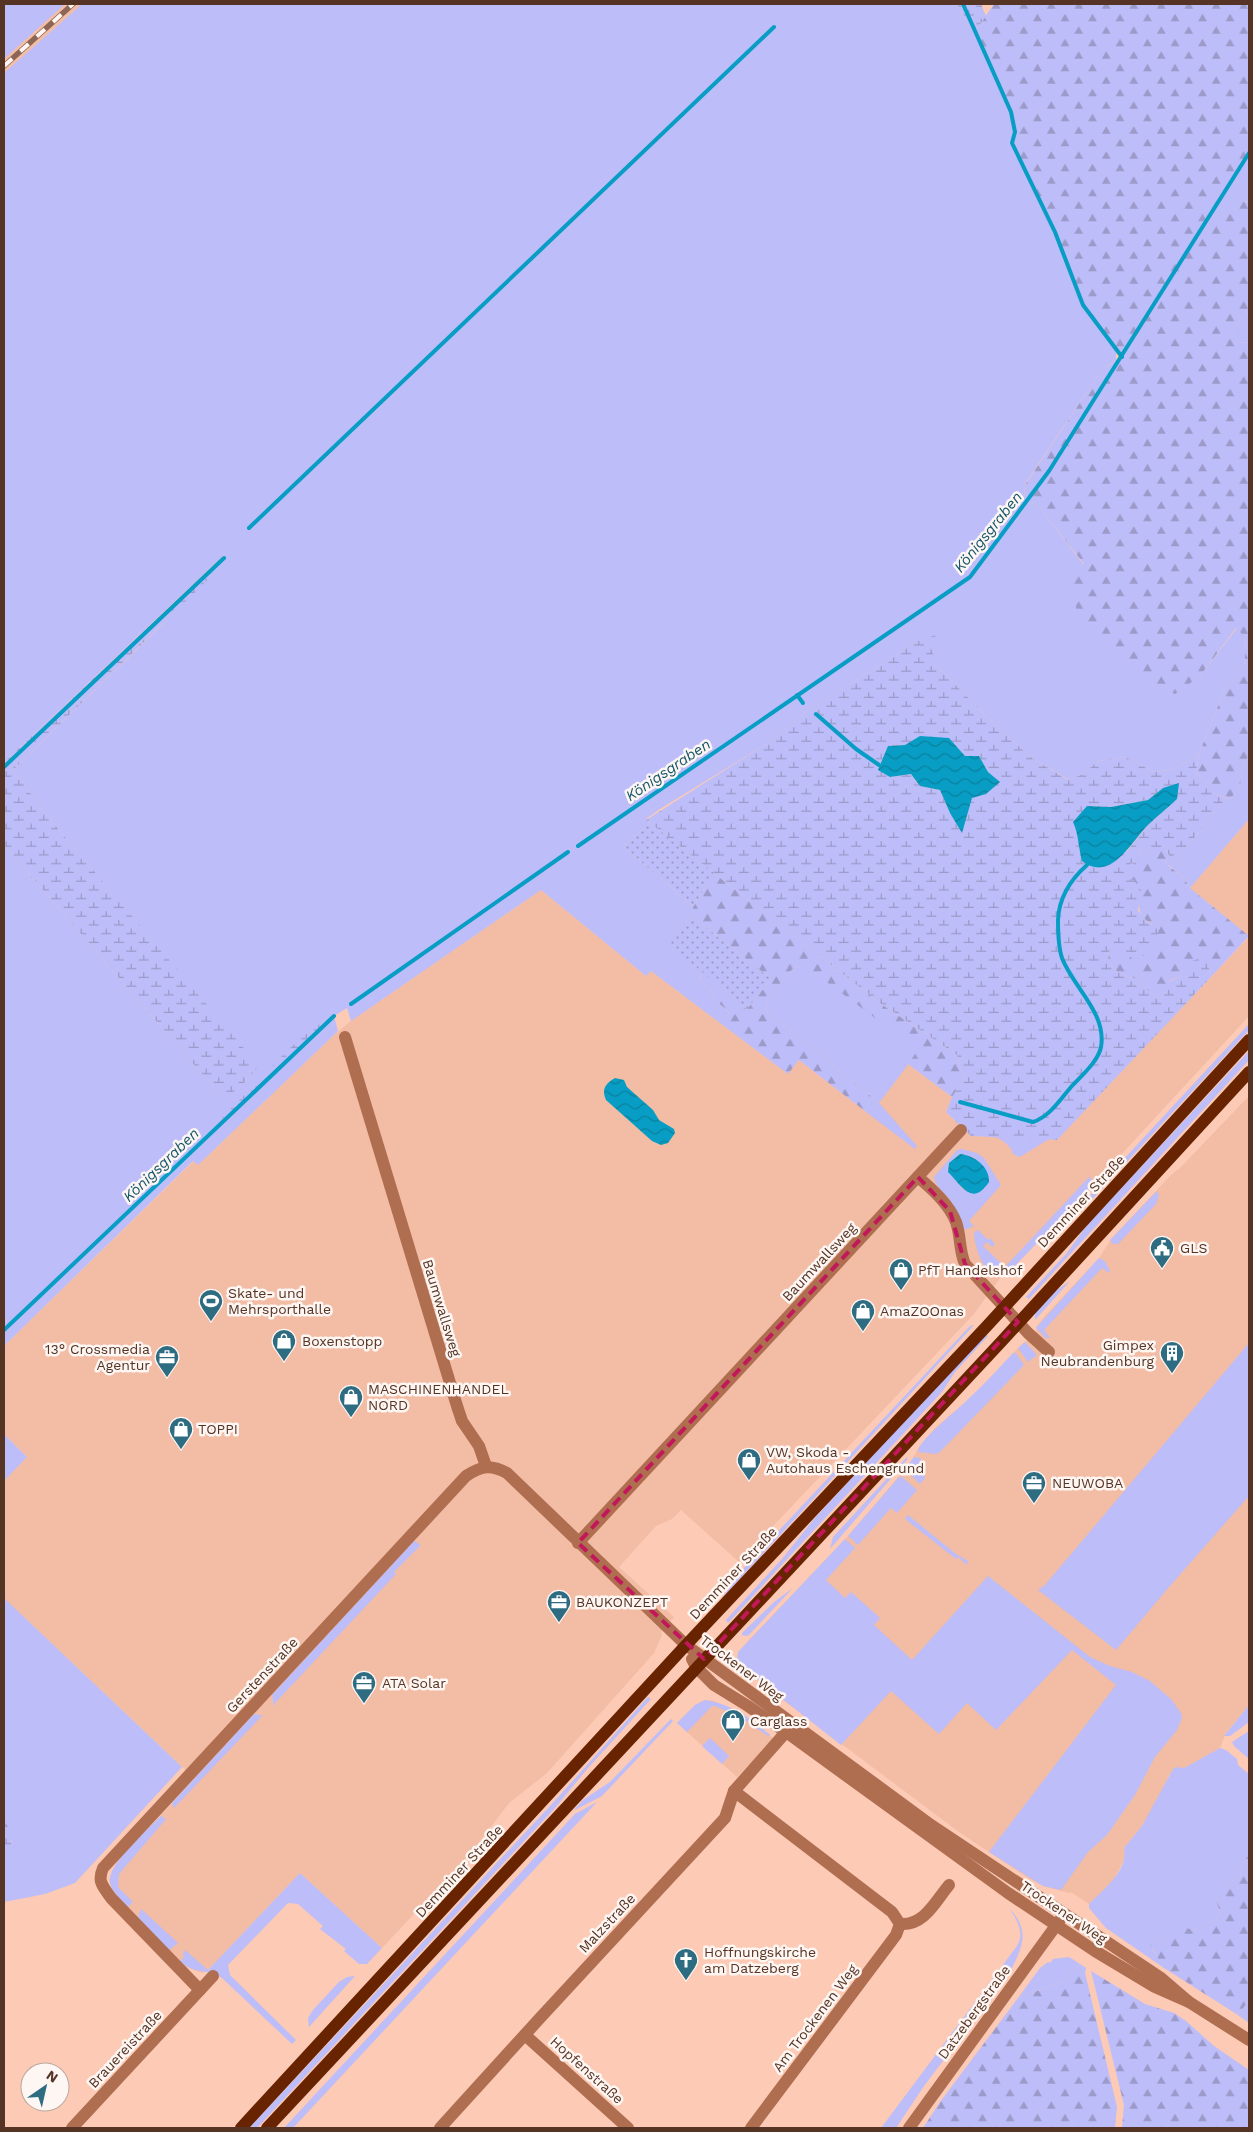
<svg xmlns="http://www.w3.org/2000/svg" width="1253" height="2132" font-family="'Work Sans',sans-serif">
  <style>
    .built { fill: #f2bca5 }
    .grass { fill: #bcbdf9; fill-rule: evenodd }
    .forest { fill: url(#forest-firs) }
    .wetland { fill: url(#wetland-marsh); fill-rule: evenodd }
    .garden { fill: url(#garden-dots) }
    .water { fill: url(#water-waves) }
    .lines { fill: none; stroke-linecap: round; stroke-linejoin: round }
    .stream { stroke: #079dc4; stroke-width: 4 }
    .minor { stroke: #b06e51; stroke-width: 12 }
    .major { stroke: #682400; stroke-width: 12 }
    .rail-casing { stroke: #8d6655; stroke-width: 5.5 }
    .rail { stroke: #fef6f2; stroke-width: 4; stroke-dasharray: 11; stroke-linecap: butt }
    .marked { fill: none; stroke: #c2185b; stroke-width: 4; stroke-dasharray: 10 6; stroke-linejoin: round }
    .labels { text-anchor: middle; dominant-baseline: central; stroke-width: 5; stroke-linejoin: round; paint-order: stroke }
    .street-label { font-size: 14px; fill: #553425; stroke: #fef6f2 }
    .poi-label { font-size: 14px; fill: #553425; stroke: #fef6f2; text-anchor: start }
    .water-label { font-size: 15px; font-style: italic; fill: #14576c; stroke: #fef6f2 }
  </style>
  <defs>
    <pattern id="forest-firs" width="22" height="20" patternUnits="userSpaceOnUse" patternTransform="scale(1.25)"><rect width="22" height="20" fill="#bcbdf9"/><path d="M5 1l3.5 6h-7zM16 11l3.5 6h-7z" fill="#9c9ac9"/></pattern>
    <pattern id="wetland-marsh" width="20" height="14" patternUnits="userSpaceOnUse" patternTransform="scale(1.25)"><rect width="20" height="14" fill="#bcbdf9"/><path d="M1 5h8M5 5V1M11 12h8M15 12V8" fill="none" stroke="#9c9ac9"/></pattern>
    <pattern id="garden-dots" width="8" height="8" patternUnits="userSpaceOnUse" patternTransform="scale(1.25)"><rect width="8" height="8" fill="#bcbdf9"/><path d="M2 2h.1M6 6h.1" fill="none" stroke="#9c9ac9" stroke-width="1.8" stroke-linecap="round"/></pattern>
    <pattern id="water-waves" width="16" height="10" patternUnits="userSpaceOnUse" patternTransform="scale(1.25)"><rect width="16" height="10" fill="#079dc4"/><path d="M0 5q4-4 8 0t8 0" fill="none" stroke="#0b819f"/></pattern>
  </defs>
  <rect width="100%" height="100%" fill="#fccab5"/>
  <g class="built">
    <path d="M65,4H82L4,73V59Z"/>
    <path d="M1249,819V936L1190,888Z"/>
    <path d="M541,890L646,976L651,971L788,1074L799,1060L870,1115L908,1064L952,1097L946,1112L971,1136L1057,1139L1249,937V1016L1060,1221L1039,1240L1010,1271L1001,1277L973,1315L739,1562L681,1510L672,1519L656,1526L619,1567L674,1617L661,1632L662,1635L654,1653L547,1773L509,1803L471,1853L382,1948L300,1873L208,1970L202,1973L185,1966L114,1893L109,1880L117,1862L195,1779L4,1598V1481L27,1457L4,1434V1346L194,1161L198,1165L335,1034L351,1021Z"/>
    <path d="M1249,1096V1705L1226,1733L1220,1748L1184,1768L1177,1767L1169,1775L1162,1793L1142,1826L1124,1848L1126,1856L1113,1881L1089,1904L1071,1892L1069,1893L1043,1886L1028,1878L959,1832L743,1670L739,1665L737,1656L748,1641L848,1536L911,1462L919,1447L935,1428L973,1396L1023,1343L1025,1342L1037,1330L1036,1328L1043,1318L1099,1258L1112,1238L1171,1175L1180,1168Z"/>
    <path d="M705,1700L714,1701L743,1715L769,1734L774,1740L737,1777L677,1723L695,1705Z"/>
  </g>
  <g class="grass">
    <path d="M4,4H65L4,59Z"/>
    <path d="M82,4H957L967,26L975,31L1011,112L1015,132L1083,305L1116,348V360L1103,368L1025,484L1024,499L1039,507L1084,565L1071,587L1200,676L1237,628L1246,638L1244,668L1224,691L1199,754L1175,769L1154,772L1125,757L1098,761L1083,774L1070,780L1033,759L993,723L939,668L929,646L916,642L810,709L766,744L660,809L646,819L650,823L623,846L693,907V917L687,919L668,943L703,972L699,980L708,987L714,999L728,1011L729,1014L725,1018L716,1020L651,971L646,976L541,890L351,1021L347,1008L334,1016L338,1031L198,1165L193,1161L4,1346V845L221,1096L244,1083L258,1066L53,823L13,770L160,627L224,558V555L4,762V73Z"/>
    <path d="M1249,153V202L1246,201L1226,215L1209,218Z"/>
    <path d="M1249,309V342L1238,343L1235,326Z"/>
    <path d="M1249,756V819L1190,888L1183,877L1171,867L1226,798L1230,799L1240,788L1243,764Z"/>
    <path d="M795,966L808,967L919,1050L879,1103L917,1146L915,1149L870,1115L879,1103L767,1011L766,1001Z"/>
    <path d="M1249,1024V1030L1086,1206L1071,1221L1061,1227Z"/>
    <path d="M1249,1051V1060L1029,1299L1026,1297L1066,1254L1088,1224Z"/>
    <path d="M996,1137L1049,1139L1020,1157L1013,1154C1011,1145 1003,1141 996,1137Z"/>
    <path d="M962,1149L977,1153L984,1158L1001,1185L969,1221L974,1226L964,1230C961,1219 957,1210 950,1200C945,1193 935,1186 934,1177L957,1150ZM960,1154L975,1158L963,1190C954,1174 937,1169 960,1154Z"/>
    <path d="M1089,1177L1095,1183L1005,1276C984,1280 975,1248 974,1233L978,1230L988,1240L990,1238L995,1244L992,1247L987,1242L983,1246L1005,1267Z"/>
    <path d="M1157,1191L1159,1196L1156,1204L1118,1244H1113L1110,1240L1112,1238Z"/>
    <path d="M1099,1258L1105,1261L1110,1271L1109,1273L1102,1268L1044,1330L1050,1338H1046L1036,1328Z"/>
    <path d="M1070,1281L1035,1320C1033,1304 1059,1289 1070,1281Z"/>
    <path d="M974,1325L721,1599L744,1568L970,1326Z"/>
    <path d="M986,1333L988,1336L955,1372L942,1392L728,1623L726,1620L782,1559L814,1519Z"/>
    <path d="M1025,1342L1036,1354V1357H1034L1028,1362L1018,1348Z"/>
    <path d="M1249,1343V1496L1169,1587L1116,1650L1038,1590L1045,1585Z"/>
    <path d="M1013,1353H1016L1024,1365L940,1452L936,1454L918,1452C917,1444 940,1425 947,1418C971,1398 992,1376 1013,1353Z"/>
    <path d="M4,1434L27,1457L4,1481Z"/>
    <path d="M907,1457V1460L830,1549L833,1537Z"/>
    <path d="M914,1457L921,1458L916,1471L924,1474L925,1478L920,1484L905,1469Z"/>
    <path d="M899,1477H902L917,1490L897,1513L891,1508L858,1545L848,1536Z"/>
    <path d="M908,1515L956,1554L968,1561L967,1565L958,1557L956,1559L905,1519Z"/>
    <path d="M845,1539L855,1548L826,1580L845,1598L851,1592L880,1618L874,1625L912,1660L988,1576L1090,1657L1110,1666L1132,1672L1150,1681L1171,1699L1181,1713L1182,1718L1177,1730L1155,1757L1135,1795L1107,1835L1088,1852L1061,1890L1043,1886L989,1852L1116,1685L1072,1650L996,1730L967,1703L939,1734L891,1691L841,1745L739,1665L737,1661L738,1652Z"/>
    <path d="M414,1541L421,1545L394,1572L396,1574L275,1703L274,1707L272,1695Z"/>
    <path d="M793,1588L749,1635L746,1636L742,1635V1633L774,1602Z"/>
    <path d="M4,1598L182,1767L75,1883L45,1894L4,1902V1858L12,1841L4,1821Z"/>
    <path d="M648,1697L651,1699L588,1768L555,1808L257,2128H249L551,1805Z"/>
    <path d="M705,1700C728,1703 753,1719 770,1735L768,1736L742,1718L715,1706H712L687,1732L677,1723L695,1705Z"/>
    <path d="M1249,1705V1722L1230,1736H1224Z"/>
    <path d="M254,1714L265,1716H262L174,1808L172,1803Z"/>
    <path d="M671,1719L673,1721L602,1796L573,1811L583,1800L610,1782Z"/>
    <path d="M1249,1731V1759L1234,1746L1232,1742Z"/>
    <path d="M710,1738L729,1756L722,1764L702,1746Z"/>
    <path d="M1220,1748L1226,1750L1237,1759L1238,1765L1249,1774V1852L1242,1866L1240,1876L1225,1885L1216,1900L1220,1912L1217,1919L1193,1930L1178,1926L1151,1944C1152,1954 1162,1958 1164,1968L1106,1928L1089,1908V1904C1103,1890 1129,1870 1124,1848L1142,1826L1173,1769L1177,1767L1184,1768Z"/>
    <path d="M597,1802L293,2128H284L575,1814Z"/>
    <path d="M161,1816L166,1819L119,1874L118,1887L133,1902L128,1907C121,1900 109,1890 110,1879C111,1861 148,1829 161,1816Z"/>
    <path d="M300,1873L382,1948L367,1964H359L344,1951L346,1949L320,1929L323,1926L298,1904L288,1903L228,1965L230,1975L296,2040L292,2044L222,1978C208,1968 194,1975 180,1961L184,1957L183,1954L185,1950L208,1970Z"/>
    <path d="M141,1909L178,1943L169,1950L138,1917Z"/>
    <path d="M1010,1909C1031,1932 1022,1947 1010,1972L924,2086L896,2128H881L1017,1946C1025,1932 1017,1921 1010,1909Z"/>
    <path d="M1069,1957L1080,1964L1062,1982L1018,1998L1040,1968L1048,1962L1050,1963L1053,1959Z"/>
    <path d="M355,1976L309,2027L308,2018L313,2010L339,1982L347,1977Z"/>
    <path d="M1249,2000V2023L1238,2015Z"/>
  </g>
  <g class="forest">
    <path d="M994,4H1249V153L1209,217L1226,215C1232,207 1238,200 1249,202V309L1235,326L1240,334L1238,343L1249,342V756L1243,764L1240,788L1230,799L1216,794L1196,772L1199,754L1224,691L1244,668L1246,638L1236,628L1200,676L1175,694L1147,682L1078,614L1070,587L1084,564L1039,507L1024,499L1025,485L1103,368L1122,357L1083,305L1054,232L1012,143L1015,132L1011,112L975,31Z"/>
    <path d="M1144,850H1166L1169,855L1165,863L1183,877L1190,888L1249,936L1211,977L1208,964L1167,982V989L1162,999L1156,998L1136,979L1125,976L1113,969L1108,959L1109,951L1118,948L1128,952L1158,927C1142,920 1138,914 1139,897L1125,878V867L1132,863L1138,868V855Z"/>
    <path d="M714,873L880,1003L957,1055L964,1080L952,1097L908,1064L918,1050L808,968L795,966L766,1001L767,1011L879,1103L870,1115L799,1060L788,1074L716,1020L725,1018L729,1014L728,1011L714,999L708,987L699,980L703,972L747,1009L771,979L693,917V907Z"/>
    <path d="M1249,1852V2000L1238,2015L1164,1968L1151,1946V1944L1178,1925L1193,1930L1217,1919L1220,1912L1216,1900L1220,1890L1225,1885L1240,1876L1242,1866Z"/>
    <path d="M1080,1964L1086,1968L1085,1973L1117,2107L1115,2128H923L940,2102L1018,1998L1062,1982Z"/>
    <path d="M1091,1971L1145,2004L1174,2013L1186,2021L1214,2046L1249,2070V2128H1122L1124,2105Z"/>
  </g>
  <g class="wetland">
    <path d="M957,4H981L986,16L975,31L967,26Z"/>
    <path d="M226,554L224,558L225,563L13,770L53,823L259,1066L244,1083L226,1098L221,1096L4,845V762Z"/>
    <path d="M936,635L930,646L939,668L993,723L1033,759L1069,780L1083,774L1098,761L1125,757L1154,772L1175,769L1199,754L1196,772L1216,794L1226,798L1171,867L1165,863L1169,855L1166,850H1144L1138,855V869L1132,863L1126,867L1125,878L1134,880L1141,890L1138,910L1147,922L1158,927C1160,945 1150,955 1133,960C1126,950 1121,947 1109,951L1108,959L1113,969L1125,976L1136,979L1156,998L1162,999L1167,989V982C1180,978 1186,974 1192,961L1203,957L1208,964L1211,977L1057,1140L971,1136L946,1112L952,1097L964,1080L957,1055L880,1003L646,820L766,744L810,709L916,642ZM948,738L965,756H979L988,772L999,782L986,794L972,797L950,813L940,790L920,786L911,774L890,777L888,746L905,745ZM1163,788L1177,799L1147,826L1127,851H1079V833L1087,806L1111,807L1148,800Z"/>
    <path d="M329,1016H334L220,1125L222,1118C257,1083 289,1044 329,1016Z"/>
    <path d="M4,1821C14,1833 14,1846 4,1858Z"/>
  </g>
  <g class="garden">
    <path d="M650,823L714,873L693,907L623,846Z"/>
    <path d="M693,917L771,979L747,1009L667,943L687,919Z"/>
  </g>
  <g class="water">
    <path d="M920,736L949,738L965,756H979L988,772L1000,782L986,794L972,798L962,833L950,813L940,790L920,786L911,774L890,777L878,770L888,746L905,745Z"/>
    <path d="M1179,783L1177,799C1168,808 1157,816 1148,825C1130,843 1111,883 1082,861C1078,847 1079,835 1073,822L1087,806L1111,807L1148,800L1163,788Z"/>
    <path d="M615,1078L624,1080L627,1087L653,1110L659,1120L674,1129L675,1133L668,1143L661,1145L652,1141L606,1100C601,1089 606,1083 615,1078Z"/>
    <path d="M960,1154C974,1155 990,1167 989,1182C972,1207 962,1186 948,1172L949,1163Z"/>
  </g>
  <g class="lines">
    <g class="stream">
      <path d="M963,4L1011,112L1015,132L1012,143L1055,232L1083,305L1122,357"/>
      <path d="M249,528L774,27"/>
      <path d="M797,695L803,703"/>
      <path d="M816,714L856,749L879,765"/>
      <path d="M4,767L224,558"/>
      <path d="M578,846L970,577L1049,471L1249,153"/>
      <path d="M351,1004L568,852"/>
      <path d="M960,1102L1033,1122C1049,1117 1060,1100 1071,1087C1081,1076 1098,1062 1101,1047C1107,1013 1073,987 1062,958C1058,946 1058,932 1058,920C1059,897 1070,880 1087,865"/>
      <path d="M4,1330L334,1016"/>
    </g>
    <g class="minor">
      <path d="M345,1037L457,1406L462,1421L479,1446L486,1466"/>
      <path d="M918,1177C932,1189 949,1204 956,1222C961,1236 959,1251 965,1264L1028,1333L1049,1352"/>
      <path d="M578,1543L961,1130"/>
      <path d="M692,1659L696,1667L714,1685L748,1706L786,1732L1008,1893L1095,1951L1155,1987L1189,2002L1249,2040"/>
      <path d="M734,1791L892,1912L900,1924L896,1935L751,2128"/>
      <path d="M900,1924C924,1926 935,1902 949,1885"/>
      <path d="M200,1990L111,1898C103,1886 97,1882 103,1868L466,1476C481,1466 490,1464 507,1473L686,1645L931,1825L1161,1978L1189,2002"/>
      <path d="M525,2035L628,2128"/>
      <path d="M72,2128L213,1976"/>
      <path d="M440,2128L540,2018L725,1818L734,1791L786,1732"/>
      <path d="M909,2128L1060,1920"/>
    </g>
    <g class="major">
      <path d="M241,2128L686,1645L986,1327L1249,1040"/>
      <path d="M267,2128L1001,1342L1249,1072"/>
    </g>
    <g class="rail-casing">
      <path id="rail" d="M4,66L73,4"/>
    </g>
    <use href="#rail" class="rail"/>
  </g>
  <path class="marked" d="M918,1177L950,1211L965,1264L1018,1322L704,1659L578,1543Z"/>
  <defs>
    <g id="civic-pin" transform="scale(1.25)"><path d="M0 17L-7.5 6A9.5 9.5 0 1 1 7.5 6Z" fill="#2e6c82" stroke="#fef6f2"/><path d="M-.6-6.5H3V-4.5H.6V-3L4-1V1h2V6H-6V1h2V-1L-.6-3ZM-1.2 2.5V6h2.4V2.5Z" fill="#fff"/></g>
    <g id="shop-pin" transform="scale(1.25)"><path d="M0 17L-7.5 6A9.5 9.5 0 1 1 7.5 6Z" fill="#2e6c82" stroke="#fef6f2"/><path d="M-5-2.5h2.3a2.7 3.5 0 0 1 5.4 0H5L5.5 6h-11ZM-1.5-2.5h3a1.5 2.3 0 0 0-3 0Z" fill="#fff"/></g>
    <g id="stadium-pin" transform="scale(1.25)"><path d="M0 17L-7.5 6A9.5 9.5 0 1 1 7.5 6Z" fill="#2e6c82" stroke="#fef6f2"/><path d="M0-5a6.5 5 0 1 0 0 10a6.5 5 0 1 0 0-10ZM-3.5-1.8h7v3.6h-7Z" fill="#fff"/></g>
    <g id="building-pin" transform="scale(1.25)"><path d="M0 17L-7.5 6A9.5 9.5 0 1 1 7.5 6Z" fill="#2e6c82" stroke="#fef6f2"/><path d="M-4-6H4V6H1V3H-1V6H-4ZM-2.5-4.3h1.7v1.8h-1.7ZM.8-4.3h1.7v1.8H.8ZM-2.5-1h1.7V.8h-1.7ZM.8-1h1.7V.8H.8Z" fill="#fff"/></g>
    <g id="office-pin" transform="scale(1.25)"><path d="M0 17L-7.5 6A9.5 9.5 0 1 1 7.5 6Z" fill="#2e6c82" stroke="#fef6f2"/><path d="M-6-3h4V-5.5h4V-3h4V5H-6ZM-1-4.5V-3h2v-1.5ZM-6 0V1H6V0Z" fill="#fff"/></g>
    <g id="church-pin" transform="scale(1.25)"><path d="M0 17L-7.5 6A9.5 9.5 0 1 1 7.5 6Z" fill="#2e6c82" stroke="#fef6f2"/><path d="M-1.2-6h2.4v3.5h3.3v2.4h-3.3V6h-2.4V-.1h-3.3v-2.4h3.3Z" fill="#fff"/></g>
  </defs>
  <g fill-rule="evenodd">
    <use href="#civic-pin" x="1162" y="1248"/>
    <use href="#shop-pin" x="901" y="1270"/>
    <use href="#stadium-pin" x="211" y="1301"/>
    <use href="#shop-pin" x="863" y="1311"/>
    <use href="#shop-pin" x="284" y="1341"/>
    <use href="#building-pin" x="1172" y="1353"/>
    <use href="#office-pin" x="167" y="1357"/>
    <use href="#shop-pin" x="351" y="1397"/>
    <use href="#shop-pin" x="181" y="1429"/>
    <use href="#shop-pin" x="749" y="1460"/>
    <use href="#office-pin" x="1034" y="1483"/>
    <use href="#office-pin" x="559" y="1602"/>
    <use href="#office-pin" x="364" y="1683"/>
    <use href="#shop-pin" x="733" y="1721"/>
    <use href="#church-pin" x="686" y="1960"/>
  </g>
  <g class="labels">
    <g class="street-label">
      <text transform="translate(1081 1201) rotate(-47)">Demminer Straße</text>
      <text transform="translate(819 1262) rotate(-47)">Baumwallsweg</text>
      <text transform="translate(442 1308) rotate(73)">Baumwallsweg</text>
      <text transform="translate(733 1573) rotate(-47)">Demminer Straße</text>
      <text transform="translate(742 1668) rotate(37)">Trockener Weg</text>
      <text transform="translate(262 1675) rotate(-47)">Gerstenstraße</text>
      <text transform="translate(459 1871) rotate(-47)">Demminer Straße</text>
      <text transform="translate(1064 1912) rotate(34)">Trockener Weg</text>
      <text transform="translate(607 1923) rotate(-47)">Malzstraße</text>
      <text transform="translate(974 2012) rotate(-54)">Datzebergstraße</text>
      <text transform="translate(815 2018) rotate(-53)">Am Trockenen Weg</text>
      <text transform="translate(125 2049) rotate(-47)">Brauereistraße</text>
      <text transform="translate(587 2070) rotate(42)">Hopfenstraße</text>
    </g>
    <g class="poi-label">
      <text x="1180" y="1248">GLS</text>
      <text x="918" y="1270">PfT Handelshof</text>
      <text x="228" y="1293">Skate- und<tspan x="228" dy="16">Mehrsporthalle</tspan></text>
      <text x="880" y="1311">AmaZOOnas</text>
      <text x="302" y="1341">Boxenstopp</text>
      <text x="1154" y="1345" text-anchor="end">Gimpex<tspan x="1154" dy="16">Neubrandenburg</tspan></text>
      <text x="150" y="1349" text-anchor="end">13° Crossmedia<tspan x="150" dy="16">Agentur</tspan></text>
      <text x="368" y="1389">MASCHINENHANDEL<tspan x="368" dy="16">NORD</tspan></text>
      <text x="198" y="1429">TOPPI</text>
      <text x="766" y="1452">VW, Skoda -<tspan x="766" dy="16">Autohaus Eschengrund</tspan></text>
      <text x="1052" y="1483">NEUWOBA</text>
      <text x="576" y="1602">BAUKONZEPT</text>
      <text x="382" y="1683">ATA Solar</text>
      <text x="750" y="1721">Carglass</text>
      <text x="704" y="1952">Hoffnungskirche<tspan x="704" dy="16">am Datzeberg</tspan></text>
    </g>
    <g class="water-label">
      <text transform="translate(988 532) rotate(-51)">Königsgraben</text>
      <text transform="translate(668 770) rotate(-34)">Königsgraben</text>
      <text transform="translate(161 1165) rotate(-44)">Königsgraben</text>
    </g>
  </g>
  <rect width="1253" height="2132" fill="none" stroke="#553425" stroke-width="10"/>
  <g transform="translate(45 2087) rotate(34)"><circle r="24" fill="#fef6f2" stroke="#baa8a0"/>
  <path d="M0-4L9 19L0 12L-9 19Z" fill="#2e6c82"/>
  <text y="-8" font-size="14" font-weight="bold" text-anchor="middle" fill="#553425">N</text>
  </g>
</svg>
